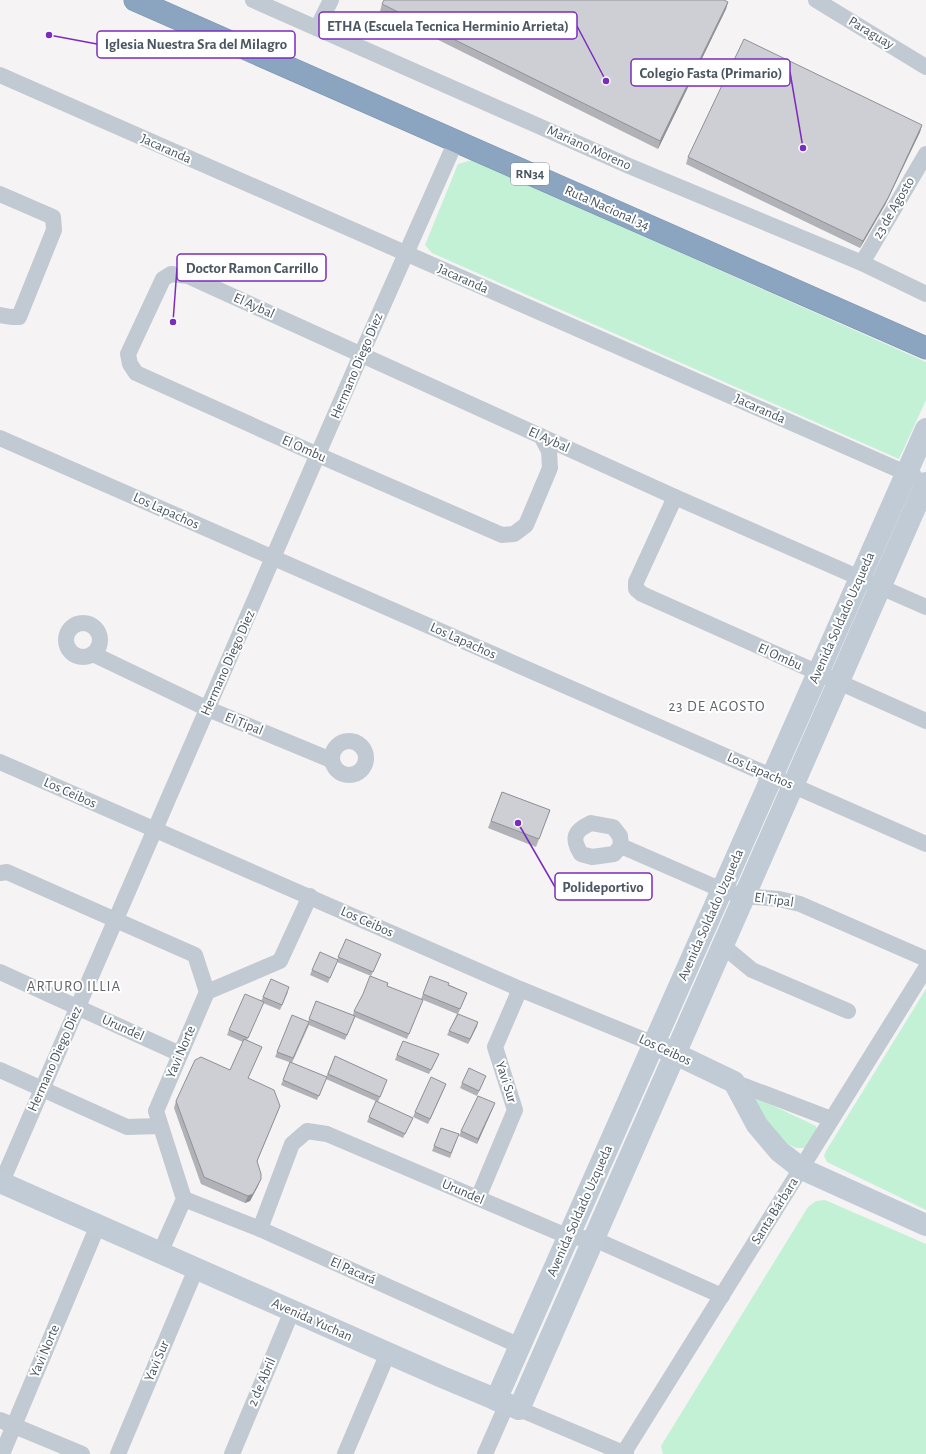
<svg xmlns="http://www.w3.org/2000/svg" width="926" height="1454" font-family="'Alegreya Sans',sans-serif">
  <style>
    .green { fill: #c3f1d5 }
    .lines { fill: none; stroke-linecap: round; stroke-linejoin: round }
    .highway-casing { stroke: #7690ad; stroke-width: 23 }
    .street { stroke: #c1cad2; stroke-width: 16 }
    .secondary { stroke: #c1cbd6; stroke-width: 22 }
    .highway { stroke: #8ba5c1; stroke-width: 22 }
    .wall { fill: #b0b2b7 }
    .shaded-wall { fill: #909195 }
    .building { fill: #cdcfd5; stroke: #909195 }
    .labels { text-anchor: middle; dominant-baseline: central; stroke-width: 4; stroke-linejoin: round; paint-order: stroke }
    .shield { fill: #fff; stroke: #808990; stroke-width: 1 }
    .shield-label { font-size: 13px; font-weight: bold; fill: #4a5661 }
    .street-label { font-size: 14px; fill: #4a5661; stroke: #fff }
    .neighbourhood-label { font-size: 15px; letter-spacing: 1px; fill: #5f6368; stroke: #fff }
    .leader { fill: none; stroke: #7b2cbf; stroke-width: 1.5 }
    .callout-dot { fill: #7b2cbf; stroke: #fff; stroke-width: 1.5 }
    .callout { fill: #fff; stroke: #7b2cbf; stroke-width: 1.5 }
    .callout-label { font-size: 15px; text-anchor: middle; font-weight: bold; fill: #4a5661 }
  </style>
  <rect width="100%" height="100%" fill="#f5f3f3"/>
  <g class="green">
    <path d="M472,160L926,362V400L899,459L432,253L425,245L458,164Z"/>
    <path d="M926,989V1210L827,1162L824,1156L826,1151Z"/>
    <path d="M744,1092L816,1126L817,1131L805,1148H796L783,1141Z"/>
    <path d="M825,1200L926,1244V1454H663L661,1446L808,1207L816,1201Z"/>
  </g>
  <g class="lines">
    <g class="highway-casing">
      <path id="highway" d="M135,0L926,348"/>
    </g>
    <g class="street">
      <path d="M253,0L629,166L862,263L926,294"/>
      <path d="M816,0L926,67"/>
      <path d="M317,28L331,0"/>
      <path d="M0,75L915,477"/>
      <path d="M0,194L53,217L54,230L19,317H11L0,315"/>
      <path d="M862,263L926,154"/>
      <path d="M541,436L549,451L550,468L526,525L514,534L502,535L318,455L136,373L130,364L128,354L163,279L171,274L188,276L675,497L926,607"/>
      <path d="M0,438L926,844"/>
      <path d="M675,497L636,582V589L642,594L926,721"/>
      <circle cx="83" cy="640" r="17"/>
      <path d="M93,654L208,709L331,760"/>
      <circle cx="349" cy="758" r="17"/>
      <path d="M0,762L520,989L654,1044"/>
      <path d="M591,823L613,827L620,836L621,846L614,854L592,857L581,854C571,838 574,831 591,823Z"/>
      <path d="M621,846L722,890L744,896L779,899L800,904L926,959"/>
      <path d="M0,873L7,872L195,955L207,992"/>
      <path d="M723,946L752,970L848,1011"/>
      <path d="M0,972L180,1054"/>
      <path d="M0,1070L127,1127L160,1126"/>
      <path d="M734,1082L831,1119"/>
      <path d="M0,1186L361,355L456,141"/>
      <path d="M478,1198L515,1110L495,1047L520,989"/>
      <path d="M184,1199L260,1229L520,1346"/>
      <path d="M260,1229L292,1144L307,1131L327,1134L569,1237L594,1239L722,1296"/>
      <path d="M160,1253L184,1199L156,1111L207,992L280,961L310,896"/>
      <path d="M519,1409L626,1454"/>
      <path d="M0,1420L82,1454"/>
      <path d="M2,1454L98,1225"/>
      <path d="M118,1454L196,1269"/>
      <path d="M232,1454L292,1311"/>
      <path d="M345,1454L388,1353"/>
      <path d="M485,1454L507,1404"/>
      <path d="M623,1454L926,968"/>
    </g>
    <g class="secondary">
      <path d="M663,1048L734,1082L757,1125L779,1151L802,1169L926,1225"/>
      <path d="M0,1182L442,1377L519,1409L926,483"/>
      <path d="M496,1400L926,429"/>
    </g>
    <use href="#highway" class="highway"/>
  </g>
  <g class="wall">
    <path d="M728,2L726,9L658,149L380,11L382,4Z"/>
    <path d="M922,125L920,132L885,205L860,248L686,164L688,157Z"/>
    <path d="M502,792L550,810L536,847L488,828Z"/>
    <path d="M346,939L379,959L371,976L337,962L328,983L310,975L312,970L337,960Z"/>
    <path d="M430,976L467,993L458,1014L477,1026L468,1044L447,1035L449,1031L457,1014L421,999Z"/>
    <path d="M387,986L423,1000L407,1039L355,1017L345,1040L309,1025L292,1063L275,1057L277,1052L308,1022L316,1001L353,1015L354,1011Z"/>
    <path d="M288,992L280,1010L263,1003L247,1040L262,1047L248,1078L280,1106L257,1162L258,1186L250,1201L245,1203L201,1184L174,1108L176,1101L230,1070L243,1042L227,1035L229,1030L261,1001L263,997Z"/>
    <path d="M397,1055L437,1058L429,1074L395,1060Z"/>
    <path d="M335,1056L387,1080L378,1102L326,1079L317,1100L281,1085L290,1062L326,1077Z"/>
    <path d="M484,1081L477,1096L460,1088L462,1083Z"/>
    <path d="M444,1089L428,1124L413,1117L415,1112Z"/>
    <path d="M376,1101L411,1122L403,1138L367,1122Z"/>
    <path d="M493,1108L477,1144L459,1136L461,1131Z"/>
    <path d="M441,1128L457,1139L450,1158L432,1151Z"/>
  </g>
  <g class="shaded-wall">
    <path d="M728,2L726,9L658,149L660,141Z"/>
    <path d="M922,125L920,132L885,205L860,248L863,241Z"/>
    <path d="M478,1022L477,1026L468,1044L470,1039Z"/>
    <path d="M446,1084L444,1089L428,1124L430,1119Z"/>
    <path d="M495,1103L493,1108L477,1144L478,1139Z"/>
    <path d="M261,1179L258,1186L250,1201L245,1203L248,1196Z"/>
  </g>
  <g class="building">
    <path d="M384,0H724L728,2L660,141L382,4Z"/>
    <path d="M744,39L922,125L888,198L863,241L688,157Z"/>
    <path d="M502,792L550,810L539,839L491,821Z"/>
    <path d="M346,939L381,954L373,972L338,957Z"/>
    <path d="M320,952L338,960L330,978L312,970Z"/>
    <path d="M370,976L388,983L387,986L423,1000L409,1034L354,1011L363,994Z"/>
    <path d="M430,976L449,983L448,985L467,993L460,1009L423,994Z"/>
    <path d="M271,979L289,987L282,1005L263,997Z"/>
    <path d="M245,994L264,1002L248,1038L229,1030Z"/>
    <path d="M316,1001L355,1016L347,1035L309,1019Z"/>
    <path d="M458,1014L478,1022L470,1039L449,1031Z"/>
    <path d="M292,1015L309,1022L293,1058L277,1052Z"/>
    <path d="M244,1039L262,1047L248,1078L274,1090L280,1106L257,1161L261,1174V1179L253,1194L248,1196L204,1177L176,1101L195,1060L201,1057L230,1070Z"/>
    <path d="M403,1041L439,1054L431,1070L397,1055Z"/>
    <path d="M335,1056L387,1080L380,1097L328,1074Z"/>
    <path d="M290,1062L327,1077L319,1096L283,1080Z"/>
    <path d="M469,1068L486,1076L479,1091L462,1083Z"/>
    <path d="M431,1077L446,1084L430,1119L415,1112Z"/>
    <path d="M478,1096L495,1103L478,1139L461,1131Z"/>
    <path d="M376,1101L413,1118L405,1134L369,1117Z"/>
    <path d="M441,1128L459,1134L451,1153L434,1146Z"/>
  </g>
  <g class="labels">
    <rect class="shield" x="511" y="163" width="38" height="22" rx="3"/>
    <g class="shield-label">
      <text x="530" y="174">RN34</text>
    </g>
    <g class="street-label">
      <text transform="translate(871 33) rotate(31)">Paraguay</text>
      <text transform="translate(589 148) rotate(24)">Mariano Moreno</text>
      <text transform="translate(166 149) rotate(24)">Jacaranda</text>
      <text transform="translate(607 208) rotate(24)">Ruta Nacional 34</text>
      <text transform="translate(894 208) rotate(-60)">23 de Agosto</text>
      <text transform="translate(463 279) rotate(24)">Jacaranda</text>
      <text transform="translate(254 306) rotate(24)">El Aybal</text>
      <text transform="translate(357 366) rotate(-67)">Hermano Diego Diez</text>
      <text transform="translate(760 409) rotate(24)">Jacaranda</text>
      <text transform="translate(549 440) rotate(24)">El Aybal</text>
      <text transform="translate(304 449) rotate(24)">El Ombu</text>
      <text transform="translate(166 511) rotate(24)">Los Lapachos</text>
      <text transform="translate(842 618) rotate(-66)">Avenida Soldado Uzqueda</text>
      <text transform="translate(463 641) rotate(24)">Los Lapachos</text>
      <text transform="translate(780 657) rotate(24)">El Ombu</text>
      <text transform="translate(228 663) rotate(-66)">Hermano Diego Diez</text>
      <text transform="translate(244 724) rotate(22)">El Tipal</text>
      <text transform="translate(760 771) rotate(24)">Los Lapachos</text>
      <text transform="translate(70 793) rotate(24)">Los Ceibos</text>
      <text transform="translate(774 900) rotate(8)">El Tipal</text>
      <text transform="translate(711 915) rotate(-66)">Avenida Soldado Uzqueda</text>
      <text transform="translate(367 922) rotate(24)">Los Ceibos</text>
      <text transform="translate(123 1028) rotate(24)">Urundel</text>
      <text transform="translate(665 1050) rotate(25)">Los Ceibos</text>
      <text transform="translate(181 1052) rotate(-67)">Yavi Norte</text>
      <text transform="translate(55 1059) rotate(-66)">Hermano Diego Diez</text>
      <text transform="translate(506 1082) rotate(72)">Yavi Sur</text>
      <text transform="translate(463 1192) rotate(23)">Urundel</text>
      <text transform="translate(580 1211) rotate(-66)">Avenida Soldado Uzqueda</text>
      <text transform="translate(775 1211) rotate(-58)">Santa Bárbara</text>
      <text transform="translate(353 1271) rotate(24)">El Pacará</text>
      <text transform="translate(312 1320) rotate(24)">Avenida Yuchan</text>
      <text transform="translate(45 1351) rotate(-67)">Yavi Norte</text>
      <text transform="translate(157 1361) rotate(-67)">Yavi Sur</text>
      <text transform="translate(262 1382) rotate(-67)">2 de Abril</text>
    </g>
    <g class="neighbourhood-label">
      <text x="717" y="706">23 DE AGOSTO</text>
      <text x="74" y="986">ARTURO ILLIA</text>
    </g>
  </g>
  <path class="leader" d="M606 81L577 26M49 35L97 44M803 148L790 72M173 322L177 268M518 823L555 887"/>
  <g class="callout-dot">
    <circle cx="606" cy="81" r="4"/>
    <circle cx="49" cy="35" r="4"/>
    <circle cx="803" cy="148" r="4"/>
    <circle cx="173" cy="322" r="4"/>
    <circle cx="518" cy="823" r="4"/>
  </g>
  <g class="callout">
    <rect x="319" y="12" width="258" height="27" rx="4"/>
    <rect x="97" y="31" width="198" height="27" rx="4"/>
    <rect x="631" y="59" width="159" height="27" rx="4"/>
    <rect x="177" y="254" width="149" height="27" rx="4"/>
    <rect x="555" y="873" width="97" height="27" rx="4"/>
  </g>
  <g class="callout-label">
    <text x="448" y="31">ETHA (Escuela Tecnica Herminio Arrieta)</text>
    <text x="196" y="49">Iglesia Nuestra Sra del Milagro</text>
    <text x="711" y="78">Colegio Fasta (Primario)</text>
    <text x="252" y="273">Doctor Ramon Carrillo</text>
    <text x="603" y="892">Polideportivo</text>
  </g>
</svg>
